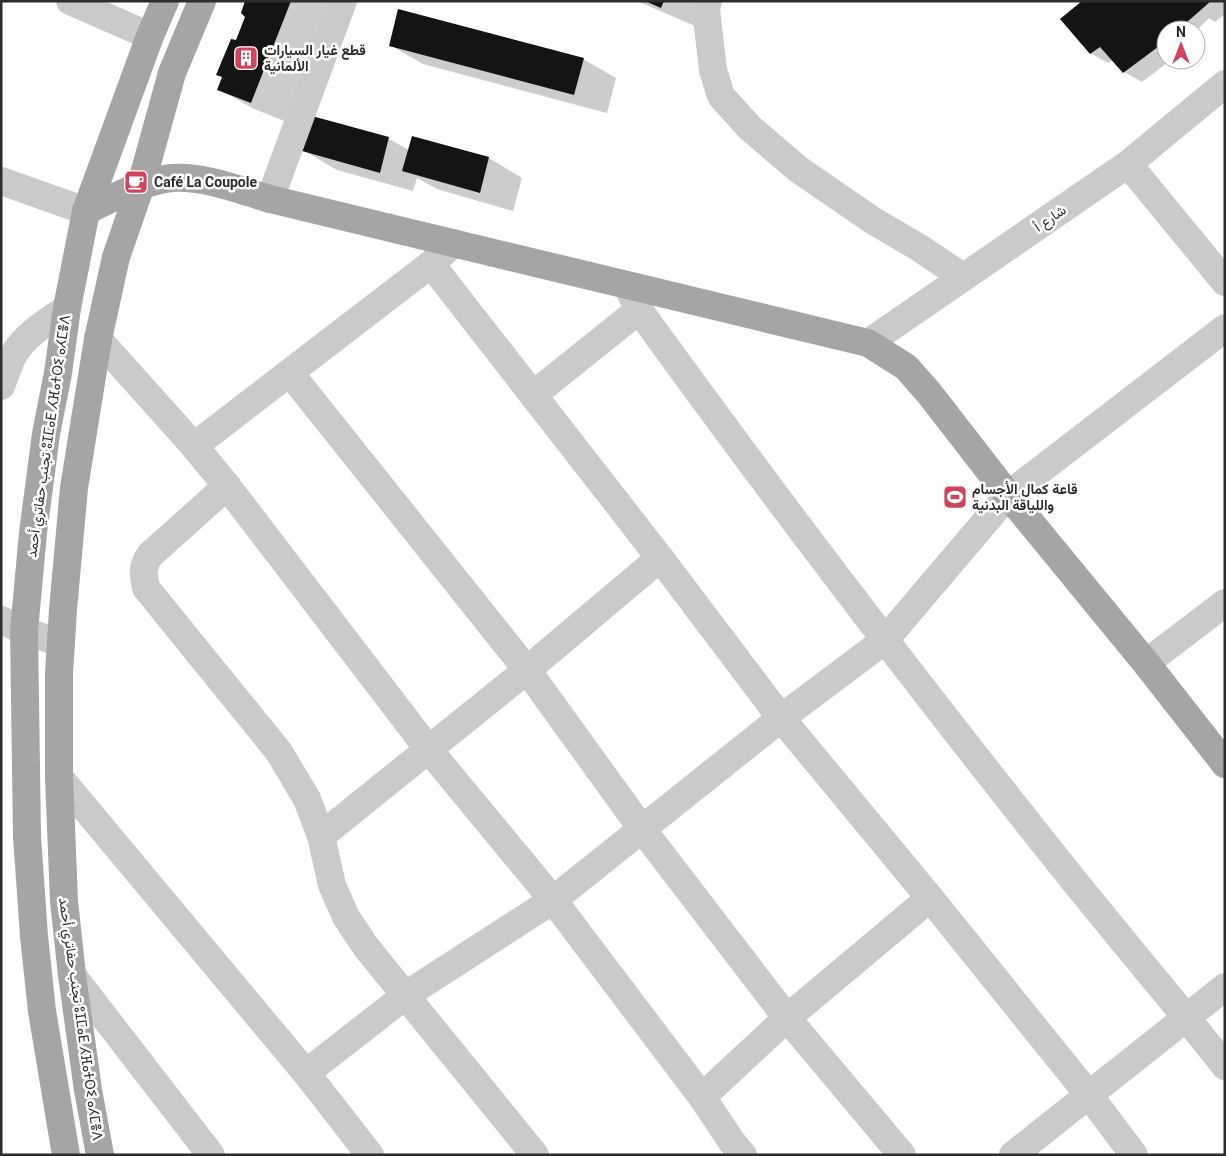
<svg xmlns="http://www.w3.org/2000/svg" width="1226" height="1156" font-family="Roboto,Vazirmatn,'Noto Sans Tifinagh',sans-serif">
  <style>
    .shadow { fill: #0003 }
    .building { fill: #141414 }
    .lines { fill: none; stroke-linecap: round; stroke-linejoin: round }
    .minor { stroke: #cacaca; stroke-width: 28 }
    .major { stroke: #a5a5a5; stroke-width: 28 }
    .labels { text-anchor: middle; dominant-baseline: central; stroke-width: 5; stroke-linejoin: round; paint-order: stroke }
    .poi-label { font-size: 14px; font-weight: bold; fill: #2d2d2d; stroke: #fff; text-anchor: start }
    .street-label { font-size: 14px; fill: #2d2d2d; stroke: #fff }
  </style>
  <rect width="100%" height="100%" fill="#fff"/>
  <g class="shadow">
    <path d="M247,1H332L284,121L252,108L219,89L247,16Z"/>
    <path d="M637,1H706L695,26Z"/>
    <path d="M1084,1H1225V14L1215,22L1209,18L1196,31L1166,30V60H1171L1142,82L1124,72L1113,60L1108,63L1090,53Z"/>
    <path d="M390,45L583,59L616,78L607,113L423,64Z"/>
    <path d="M313,117L389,139L409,150L413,137L489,158L522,178L513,211L437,189L417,178L413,191L337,170L303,150Z"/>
  </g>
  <g class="building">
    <path d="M245,1H291L251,103L217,90L222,77L216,75L231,39L236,40L245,17L241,13Z"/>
    <path d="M645,1H664L661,8Z"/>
    <path d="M1082,1H1211L1178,30H1166V41L1123,73L1100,47L1090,54L1060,19Z"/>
    <path d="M398,9L584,58L574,95L389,46Z"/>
    <path d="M312,116L389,137L380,173L302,151Z"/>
    <path d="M412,136L489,157L480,193L402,171Z"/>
  </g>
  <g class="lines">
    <g class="minor">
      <path d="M70,1L150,36"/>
      <path d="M708,1L706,9L713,70L721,96L750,128L798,169L872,220L918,247L963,277"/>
      <path d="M1128,164L1225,282"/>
      <path d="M1,181L86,211"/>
      <path d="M270,199L343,1"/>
      <path d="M454,243L431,264L660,558L781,718L930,898L1088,1094L1134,1155"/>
      <path d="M639,310C777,501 920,688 1067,872C1119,937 1173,1000 1225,1066"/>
      <path d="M98,339L194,446L227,486L429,750L553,900L702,1097L732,1142L743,1155"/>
      <path d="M868,343L1128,164L1225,84"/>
      <path d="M290,373L527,670L642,829L787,1018L902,1155"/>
      <path d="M1,386C5,376 9,363 14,354C26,334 48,321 67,308"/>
      <path d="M533,395L639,310L631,294"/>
      <path d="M194,446L431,264"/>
      <path d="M227,486L150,555C142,566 143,574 146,588L279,752L307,799L321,836L332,885L346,917L366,947L535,1155"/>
      <path d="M1,620L24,631L61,643"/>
      <path d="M1146,663L1225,603"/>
      <path d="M59,777L306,1073L370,1155"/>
      <path d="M321,836L527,670L660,558"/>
      <path d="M72,975L211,1155"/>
      <path d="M306,1073L406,995L553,900L781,718L885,640L1008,495L1225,328"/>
      <path d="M702,1097L787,1018L930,898"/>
      <path d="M1013,1155L1225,987"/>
    </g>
    <g class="major">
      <path d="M86,211C113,198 142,181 172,178C205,176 239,190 270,199L868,343L906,367L929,393L1008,495L1146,663L1225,764"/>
      <path d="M66,1155L42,1011L34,936L27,836L24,631L33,533L46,434L58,373L67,308L86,211L150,36L165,1"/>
      <path d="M100,1155L88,1090L72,975L64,901L59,777V673L63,610L74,488L98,339L116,257L141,185L172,73L202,1"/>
    </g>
  </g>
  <defs>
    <g id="building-square" transform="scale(1.25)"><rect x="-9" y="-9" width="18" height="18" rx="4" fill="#cf455e" stroke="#fff"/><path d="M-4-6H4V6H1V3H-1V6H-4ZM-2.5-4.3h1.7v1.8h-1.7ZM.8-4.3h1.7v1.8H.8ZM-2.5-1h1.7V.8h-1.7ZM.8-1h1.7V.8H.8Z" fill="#fff"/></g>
    <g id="cafe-square" transform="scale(1.25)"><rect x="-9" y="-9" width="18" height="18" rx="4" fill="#cf455e" stroke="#fff"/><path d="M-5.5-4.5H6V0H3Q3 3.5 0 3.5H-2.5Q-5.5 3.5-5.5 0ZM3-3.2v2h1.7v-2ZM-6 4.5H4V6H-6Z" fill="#fff"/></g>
    <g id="stadium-square" transform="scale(1.25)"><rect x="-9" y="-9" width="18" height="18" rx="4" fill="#cf455e" stroke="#fff"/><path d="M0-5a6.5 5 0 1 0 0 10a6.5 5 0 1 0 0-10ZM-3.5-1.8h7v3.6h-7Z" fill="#fff"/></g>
  </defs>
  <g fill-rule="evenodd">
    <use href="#building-square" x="246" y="58"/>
    <use href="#cafe-square" x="136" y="182"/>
    <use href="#stadium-square" x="955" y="497"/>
  </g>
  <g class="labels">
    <g class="poi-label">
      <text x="264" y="50">قطع غيار السيارات<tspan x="264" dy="16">الألمانية</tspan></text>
      <text x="154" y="182">Café La Coupole</text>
      <text x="972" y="489">قاعة كمال الأجسام<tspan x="972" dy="16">واللياقة البدنية</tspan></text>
    </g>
    <g class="street-label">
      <text transform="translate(1050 218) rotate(-34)">شارع أ</text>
      <text transform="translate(48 436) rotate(-82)">تجنب حفاتري أحمد ⵓⵊⵎⴰⴹ ⵃⴼⴰⵜⵔⵉ ⴰⵃⵎⴻⴷ</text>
      <text transform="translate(81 1019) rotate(82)">تجنب حفاتري أحمد ⵓⵊⵎⴰⴹ ⵃⴼⴰⵜⵔⵉ ⴰⵃⵎⴻⴷ</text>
    </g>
  </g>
  <rect width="1226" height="1156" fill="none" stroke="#2d2d2d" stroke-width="5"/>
  <g transform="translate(1181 45)"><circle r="24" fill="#ffffff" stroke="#ababab"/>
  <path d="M0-4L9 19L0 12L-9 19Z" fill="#cf455e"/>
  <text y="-8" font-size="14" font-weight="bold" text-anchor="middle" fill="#2d2d2d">N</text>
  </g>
</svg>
